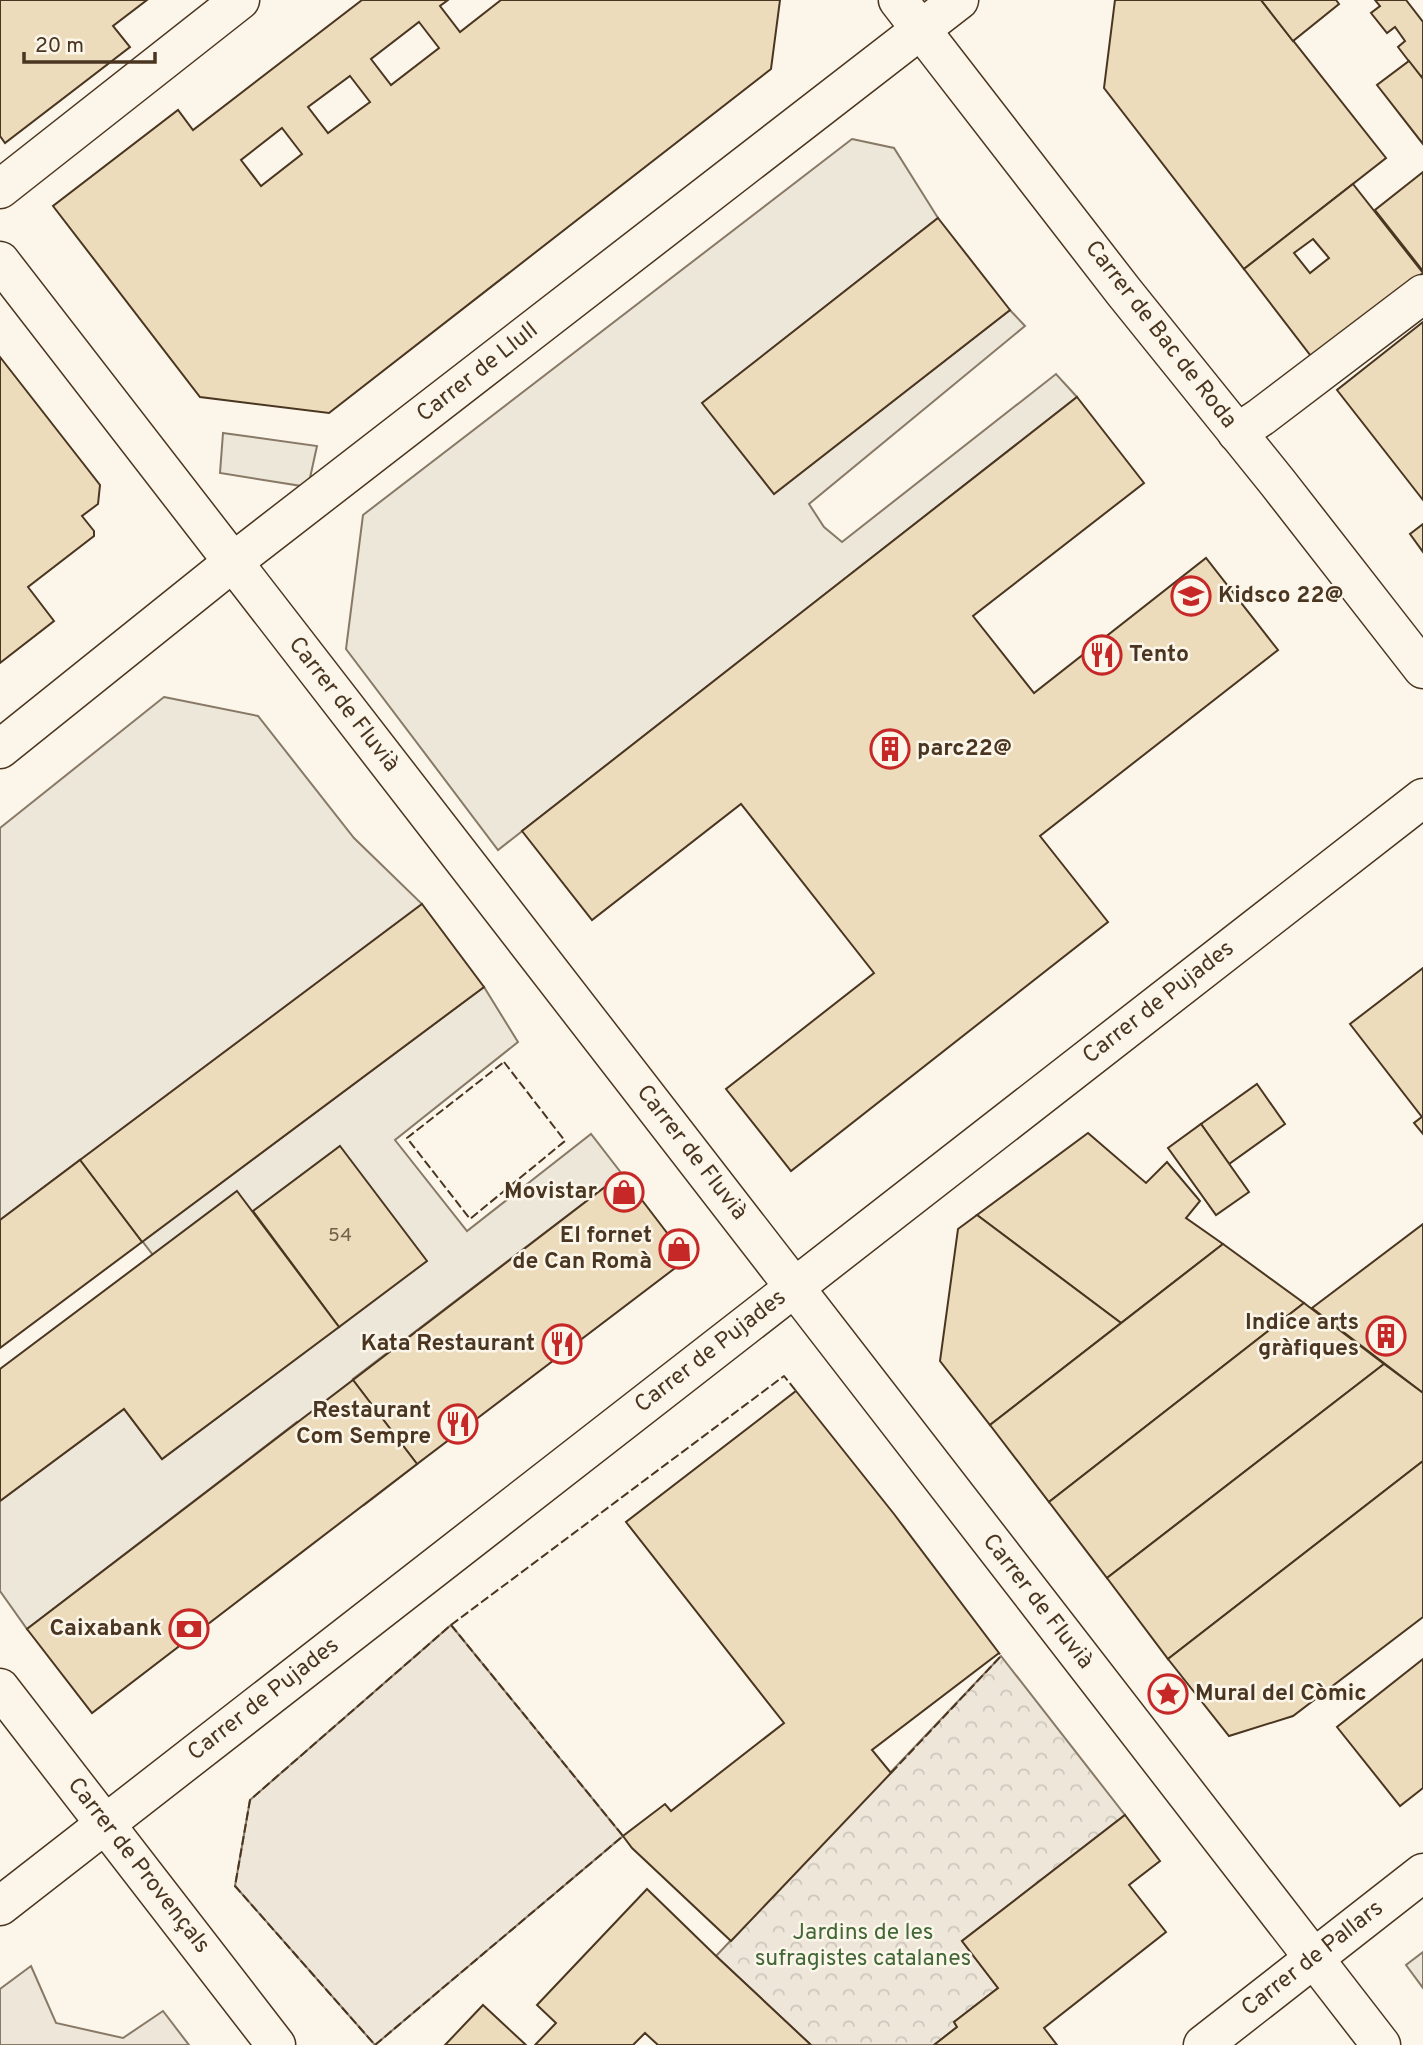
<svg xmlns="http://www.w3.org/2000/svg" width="1423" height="2045" font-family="Overpass,sans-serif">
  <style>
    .green { fill: #ede6d9; stroke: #887966; stroke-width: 2 }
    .park { fill: url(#park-crowns); stroke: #887966; stroke-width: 2 }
    .parking { fill: #ede7d9; stroke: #887966; stroke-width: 2 }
    .building { fill: #ecdcbc; stroke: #4a3520; stroke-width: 2; fill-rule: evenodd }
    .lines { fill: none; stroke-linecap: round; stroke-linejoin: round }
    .street-casing { stroke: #4a3520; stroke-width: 41 }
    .secondary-casing { stroke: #4a3520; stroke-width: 41 }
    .street { stroke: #fbf6e9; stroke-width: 38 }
    .secondary { stroke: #fbf6e9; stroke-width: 38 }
    .fence { stroke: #4a3520; stroke-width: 2; stroke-dasharray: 9 3.5; stroke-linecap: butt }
    .labels { text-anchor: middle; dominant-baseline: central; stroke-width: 5; stroke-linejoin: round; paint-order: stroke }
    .number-label { font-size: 19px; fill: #725f47 }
    .street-label { font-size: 23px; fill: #4a3520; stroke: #fbf6e9 }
    .poi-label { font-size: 23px; font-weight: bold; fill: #4a3520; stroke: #fbf6e9; text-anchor: end }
    .park-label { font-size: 23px; fill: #436837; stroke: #fbf6e9 }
  </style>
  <defs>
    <pattern id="park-crowns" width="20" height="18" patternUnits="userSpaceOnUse" patternTransform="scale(1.75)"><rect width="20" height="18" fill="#ede6d9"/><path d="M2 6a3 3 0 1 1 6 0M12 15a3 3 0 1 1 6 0" fill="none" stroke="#cdc6ba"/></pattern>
  </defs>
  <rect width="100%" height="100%" fill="#fbf6e9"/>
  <g class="green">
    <path d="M451,1625L623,1836L375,2045L235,1886L250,1800Z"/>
    <path d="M31,1966L56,2023L123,2038L163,2011L189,2045H0V1989Z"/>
  </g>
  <path class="park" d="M1001,1656L1125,1815L962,1941L998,1988L954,2022L957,2027L934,2045H811L716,1956Z"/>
  <g class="parking">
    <path d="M852,139L894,148L938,218L703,403L774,493L1010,310L1025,326L809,504L824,527L842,542L1056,374L1077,397L498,850L346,649L363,515Z"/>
    <path d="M223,433L317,446L308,487L220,473Z"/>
    <path d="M164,697L258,716L354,838L422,904L205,1195L484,987L518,1042L395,1140L467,1231L591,1134L622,1174L353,1379L417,1464L364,1505L297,1422L27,1629L0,1591V1501L124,1409L162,1459L266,1381L153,1255L80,1160L0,1220V828Z"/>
    <path d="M1423,1952V1988L1406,1965Z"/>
  </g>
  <g class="building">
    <path d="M0,0H147L113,26L130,47L5,143L0,136Z"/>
    <path d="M362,0H448L440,6L460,32L501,0H780L771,69L329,413L200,397L53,206L178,110L193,130ZM419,22L439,48L391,85L371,59ZM350,76L370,102L328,133L308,107ZM282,128L302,154L261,186L241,160Z"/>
    <path d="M1115,0H1261L1386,158L1244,269L1104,88Z"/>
    <path d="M1261,0H1336L1339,4L1293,41Z"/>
    <path d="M1375,0H1406L1423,22V75L1421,77L1398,47L1405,41L1395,27L1387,33L1371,13L1380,6Z"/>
    <path d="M1409,61L1423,79V144L1377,85Z"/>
    <path d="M1423,172V271L1375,210Z"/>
    <path d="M1353,184L1423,273L1314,360L1244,269ZM1313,239L1329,258L1310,273L1294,253Z"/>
    <path d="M938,218L1010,310L774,494L702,403Z"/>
    <path d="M1423,322V500L1337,390Z"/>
    <path d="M0,357L100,485L98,504L82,516L94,531V536L28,587L54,621L0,663Z"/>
    <path d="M1077,397L1144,483L973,616L1034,693L1206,558L1278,650L1040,836L1108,922L791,1171L726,1089L874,973L741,804L592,920L522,831Z"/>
    <path d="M1423,524V552L1410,534Z"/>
    <path d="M422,904L484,987L142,1242L80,1160Z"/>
    <path d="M1423,968V1116L1422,1117L1350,1024Z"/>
    <path d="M1257,1084L1285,1124L1229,1164L1201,1124Z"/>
    <path d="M1423,1116V1134L1414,1123Z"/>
    <path d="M1201,1124L1249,1192L1216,1215L1168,1148Z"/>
    <path d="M1088,1133L1146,1183L1167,1162L1200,1201L1186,1218L1223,1244L1121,1323L977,1215Z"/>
    <path d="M340,1146L427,1261L339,1327L253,1211Z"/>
    <path d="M80,1160L142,1242L0,1348V1220Z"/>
    <path d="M622,1174L687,1259L417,1464L353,1380Z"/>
    <path d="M237,1191L339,1327L162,1459L124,1409L0,1501V1369Z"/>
    <path d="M977,1215L1121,1323L990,1425L940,1361L958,1229Z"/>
    <path d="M1423,1224V1393L1312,1308Z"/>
    <path d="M1223,1244L1304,1303L1049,1502L990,1425Z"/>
    <path d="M1304,1303L1384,1364L1107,1578L1049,1502Z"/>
    <path d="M1384,1364L1423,1393V1461L1168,1659L1107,1578Z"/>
    <path d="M353,1380L417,1464L92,1713L27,1629Z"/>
    <path d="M796,1391L894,1514L999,1653L872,1750L891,1773L731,1941L632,1848L623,1836L665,1804L671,1811L784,1723L626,1522Z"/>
    <path d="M1423,1461V1617L1293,1716L1229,1736L1168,1659Z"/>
    <path d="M1423,1659V1788L1400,1806L1337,1727Z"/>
    <path d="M1125,1815L1160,1861L1129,1885L1166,1932L1044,2028L1057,2045H934L957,2027L954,2022L998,1988L962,1941Z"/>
    <path d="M647,1889L716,1956L811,2045H658L645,2033L633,2045H535L556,2023L537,2005Z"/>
    <path d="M483,2005L526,2045H445Z"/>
  </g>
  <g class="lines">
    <g class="street-casing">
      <g id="street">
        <path d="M0,189L240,0"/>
        <path d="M0,261L1381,2045"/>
        <path d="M1237,433L1261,417L1423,294"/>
        <path d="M0,1688L276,2045"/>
        <path d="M0,1906L1423,798"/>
      </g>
    </g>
    <g class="secondary-casing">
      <g id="secondary">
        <path d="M898,0L1124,292L1278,483L1423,669"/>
        <path d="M0,749L233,562L959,0"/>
        <path d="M1203,2045L1423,1873"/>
      </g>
    </g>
    <use href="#street" class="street"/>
    <use href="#secondary" class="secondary"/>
    <g class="fence">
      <path d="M504,1062L565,1141L470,1219L407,1138Z"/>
      <path d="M451,1625L623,1836L375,2045L235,1886L250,1800Z"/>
      <path d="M451,1625L784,1376L796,1391"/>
      <path d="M891,1773L1001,1656L999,1653"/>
    </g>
  </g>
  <defs>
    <g id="school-ring" transform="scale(2.0125)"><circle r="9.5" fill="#fbf6e9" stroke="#c62828" stroke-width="1.5"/><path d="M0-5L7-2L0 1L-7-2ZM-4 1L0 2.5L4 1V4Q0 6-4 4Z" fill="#c62828"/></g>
    <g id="restaurant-ring" transform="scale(2.0125)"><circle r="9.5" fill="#fbf6e9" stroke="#c62828" stroke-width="1.5"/><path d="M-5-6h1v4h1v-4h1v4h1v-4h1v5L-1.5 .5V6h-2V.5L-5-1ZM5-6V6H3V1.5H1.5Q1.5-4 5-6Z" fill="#c62828"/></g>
    <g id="building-ring" transform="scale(2.0125)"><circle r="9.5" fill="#fbf6e9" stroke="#c62828" stroke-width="1.5"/><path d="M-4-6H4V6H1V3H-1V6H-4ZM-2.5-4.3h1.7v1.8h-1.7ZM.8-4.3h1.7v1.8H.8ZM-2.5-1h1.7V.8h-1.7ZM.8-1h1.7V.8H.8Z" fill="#c62828"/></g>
    <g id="shop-ring" transform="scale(2.0125)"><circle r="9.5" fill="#fbf6e9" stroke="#c62828" stroke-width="1.5"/><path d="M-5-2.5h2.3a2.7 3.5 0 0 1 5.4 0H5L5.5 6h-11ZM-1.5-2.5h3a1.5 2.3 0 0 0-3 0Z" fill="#c62828"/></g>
    <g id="bank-ring" transform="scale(2.0125)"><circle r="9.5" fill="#fbf6e9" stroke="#c62828" stroke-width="1.5"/><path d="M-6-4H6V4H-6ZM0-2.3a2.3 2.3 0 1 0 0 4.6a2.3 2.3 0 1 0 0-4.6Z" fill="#c62828"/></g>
    <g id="sight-ring" transform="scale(2.0125)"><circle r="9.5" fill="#fbf6e9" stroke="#c62828" stroke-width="1.5"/><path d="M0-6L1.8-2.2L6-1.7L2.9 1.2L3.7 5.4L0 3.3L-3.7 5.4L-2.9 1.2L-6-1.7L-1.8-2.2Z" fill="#c62828"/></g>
  </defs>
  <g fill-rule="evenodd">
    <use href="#school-ring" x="1191" y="596"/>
    <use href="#restaurant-ring" x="1102" y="655"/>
    <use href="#building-ring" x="890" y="749"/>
    <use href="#shop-ring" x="624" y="1192"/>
    <use href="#shop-ring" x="679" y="1249"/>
    <use href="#building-ring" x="1386" y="1336"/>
    <use href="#restaurant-ring" x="562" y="1344"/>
    <use href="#restaurant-ring" x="458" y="1424"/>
    <use href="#bank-ring" x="189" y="1629"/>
    <use href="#sight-ring" x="1168" y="1694"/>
  </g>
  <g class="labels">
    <g class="number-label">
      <text x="340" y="1236">54</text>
    </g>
    <g class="street-label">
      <text transform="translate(1160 335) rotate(52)">Carrer de Bac de Roda</text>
      <text transform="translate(478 373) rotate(-38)">Carrer de Llull</text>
      <text transform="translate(343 705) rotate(52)">Carrer de Fluvià</text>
      <text transform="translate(1159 1003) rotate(-38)">Carrer de Pujades</text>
      <text transform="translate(691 1153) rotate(52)">Carrer de Fluvià</text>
      <text transform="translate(711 1352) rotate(-38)">Carrer de Pujades</text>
      <text transform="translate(1037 1602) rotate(52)">Carrer de Fluvià</text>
      <text transform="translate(264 1700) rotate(-38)">Carrer de Pujades</text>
      <text transform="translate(138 1866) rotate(52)">Carrer de Provençals</text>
      <text transform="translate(1313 1959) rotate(-38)">Carrer de Pallars</text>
    </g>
    <g class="poi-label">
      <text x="1218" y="596" text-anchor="start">Kidsco 22@</text>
      <text x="1129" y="655" text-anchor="start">Tento</text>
      <text x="917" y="749" text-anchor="start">parc22@</text>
      <text x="597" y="1192">Movistar</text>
      <text x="652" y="1236">El fornet<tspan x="652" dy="26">de Can Romà</tspan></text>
      <text x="1359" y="1323">Indice arts<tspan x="1359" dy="26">gràfiques</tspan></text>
      <text x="535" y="1344">Kata Restaurant</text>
      <text x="431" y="1411">Restaurant<tspan x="431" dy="26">Com Sempre</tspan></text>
      <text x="162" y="1629">Caixabank</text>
      <text x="1195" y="1694" text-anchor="start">Mural del Còmic</text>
    </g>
    <g class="park-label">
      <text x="863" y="1933">Jardins de les<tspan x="863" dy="26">sufragistes catalanes</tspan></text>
    </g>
  </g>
  <path d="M24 52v10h131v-10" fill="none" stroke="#4a3520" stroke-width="3.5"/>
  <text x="35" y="52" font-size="21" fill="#4a3520" stroke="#fbf6e9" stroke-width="5" paint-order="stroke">20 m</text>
</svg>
